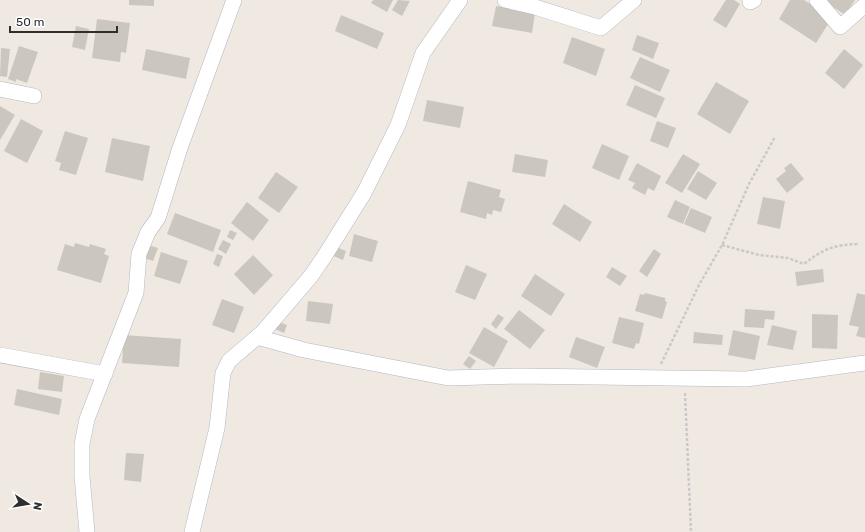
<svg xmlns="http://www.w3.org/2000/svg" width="865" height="532" font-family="Rubik,sans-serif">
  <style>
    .building { fill: #cbc7bf }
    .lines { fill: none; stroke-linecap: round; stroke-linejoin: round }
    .minor-casing { stroke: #b4b7c1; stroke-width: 16 }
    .path { stroke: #c9c9c9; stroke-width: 2.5; stroke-dasharray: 3 2; stroke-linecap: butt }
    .minor { stroke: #fff; stroke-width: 15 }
  </style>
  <rect width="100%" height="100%" fill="#efe9e1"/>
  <g class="building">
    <path d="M129,0H154V6L129,5Z"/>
    <path d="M373,0H393L387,12L371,3Z"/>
    <path d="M398,0L410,1L402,16L392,10Z"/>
    <path d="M726,0H734L740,4L726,28L713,20Z"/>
    <path d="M790,0H804L832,18L816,43L779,19Z"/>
    <path d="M823,0H855L845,15Z"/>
    <path d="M496,6L535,13L532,33L492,26Z"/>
    <path d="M341,15L384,33L377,49L335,31Z"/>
    <path d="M97,19L130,23L126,53L121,52L120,62L92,58Z"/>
    <path d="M76,26L89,29L85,50L72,47Z"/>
    <path d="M637,35L659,43L653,59L632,50Z"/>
    <path d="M572,37L605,49L596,76L563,63Z"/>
    <path d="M19,46L38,52L27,83L16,79V82L8,79Z"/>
    <path d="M1,48L10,49L7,77L0,76Z"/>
    <path d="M146,49L190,58L186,79L142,70Z"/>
    <path d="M844,49L863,65L844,89L825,73Z"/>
    <path d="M640,57L670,70L660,92L630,78Z"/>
    <path d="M716,82L749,101L730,134L697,114Z"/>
    <path d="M635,85L665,98L656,118L626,105Z"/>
    <path d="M427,100L464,107L460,128L423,121Z"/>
    <path d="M0,106L15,115L0,140Z"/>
    <path d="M21,119L43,131L27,163L4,151Z"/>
    <path d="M657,121L676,128L668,148L650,141Z"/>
    <path d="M65,131L88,138L76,175L59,170L61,163L55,161Z"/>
    <path d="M112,138L150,146L143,181L105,172Z"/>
    <path d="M602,144L629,156L619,180L592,168Z"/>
    <path d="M515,154L548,160L545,177L512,172Z"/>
    <path d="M683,154L700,164L682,193L665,183Z"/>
    <path d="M637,163L661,176L654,191L648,188L645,195L632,188L635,183L628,180Z"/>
    <path d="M791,163L804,179L787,193L776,179L786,171L784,168Z"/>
    <path d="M698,171L717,183L706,200L687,189Z"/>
    <path d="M276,172L298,187L279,213L258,198Z"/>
    <path d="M468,181L501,190L499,197L505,199L501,212L493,210L492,215L487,213L486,219L460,212Z"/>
    <path d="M763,197L785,201L780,229L757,224Z"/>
    <path d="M675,200L690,207L683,224L667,217Z"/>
    <path d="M247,202L269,220L253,241L231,223Z"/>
    <path d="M564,204L592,222L580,242L552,224Z"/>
    <path d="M691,208L712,217L705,233L684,224Z"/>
    <path d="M175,213L221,230L213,252L167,234Z"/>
    <path d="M230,230L237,233L233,240L227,237Z"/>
    <path d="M354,234L378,241L372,262L349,256Z"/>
    <path d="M223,240L231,244L226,254L218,249Z"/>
    <path d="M75,243L89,247L90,244L106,249L104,254L109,256L101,283L57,270L65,244L74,247Z"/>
    <path d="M148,245L158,248L153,261L144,258Z"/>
    <path d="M334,246L346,251L343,260L331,255Z"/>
    <path d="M654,249L661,254L647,277L639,271Z"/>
    <path d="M161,252L188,261L180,284L154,276Z"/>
    <path d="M217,254L223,256L219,267L213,264Z"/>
    <path d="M253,255L273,275L254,295L234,274Z"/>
    <path d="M466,265L487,274L475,300L455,292Z"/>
    <path d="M612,267L627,276L620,286L606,277Z"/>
    <path d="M823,269L824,282L797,286L795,272Z"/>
    <path d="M535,274L565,294L551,316L521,296Z"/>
    <path d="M645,293L665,298V301L667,302L662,319L635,311L640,294L644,295Z"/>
    <path d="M857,293L865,295V338L856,336L859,327L849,325Z"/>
    <path d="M222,299L244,307L234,333L212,325Z"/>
    <path d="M308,301L333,304L330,324L306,321Z"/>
    <path d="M745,309L775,311L774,320L765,319L764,328L744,327Z"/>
    <path d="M519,310L545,330L530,349L504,329Z"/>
    <path d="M498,314L504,318L496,329L491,324Z"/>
    <path d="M812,314L838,315L837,349L812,348Z"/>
    <path d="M619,317L644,323L639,344L636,343L634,349L612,343Z"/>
    <path d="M279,322L287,325L284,333L275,329Z"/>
    <path d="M772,325L797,331L793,350L767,345Z"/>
    <path d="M484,327L508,341L494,367L469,353Z"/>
    <path d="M733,330L760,336L755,360L728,355Z"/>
    <path d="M694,332L723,335L722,345L693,343Z"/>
    <path d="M124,335L181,339L179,367L122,363Z"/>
    <path d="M576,337L605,347L597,368L569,357Z"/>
    <path d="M469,356L476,361L470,369L463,364Z"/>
    <path d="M40,372L64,376L62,392L38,389Z"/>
    <path d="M17,389L62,399L59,415L14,405Z"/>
    <path d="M126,453L144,454L141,482L124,480Z"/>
  </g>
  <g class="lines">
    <g class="minor-casing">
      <g id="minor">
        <path d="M505,0L535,7L601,28L634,0"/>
        <path d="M817,0L840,27L865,5"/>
        <path d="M750,2L754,0"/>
        <path d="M0,89L34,96"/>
        <path d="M257,337L304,350L448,378L518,376L746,379L865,363"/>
        <path d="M0,355L105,374"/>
        <path d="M87,532L82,476V444L87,419L136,293L139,254L148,232L158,218L180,148L234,0"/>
        <path d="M192,532L217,428L223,373L229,361L263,332L311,276L324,257L364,193L398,125L423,53L460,0"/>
      </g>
    </g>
    <g class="path">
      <path d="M722,245L759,255L788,258L804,264C823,249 833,245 858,244"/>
      <path d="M661,364L699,285L722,245L749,184L775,137"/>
      <path d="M685,393L691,532"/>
    </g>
    <use href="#minor" class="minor"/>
  </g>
  <g transform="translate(28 504) rotate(102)" stroke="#ffffff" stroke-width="3" paint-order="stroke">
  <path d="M0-3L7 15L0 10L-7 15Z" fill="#2e2e2e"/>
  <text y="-6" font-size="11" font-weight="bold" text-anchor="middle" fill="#2e2e2e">N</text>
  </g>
  <path d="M10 26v6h107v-6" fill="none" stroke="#2e2e2e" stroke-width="2"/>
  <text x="16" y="26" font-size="12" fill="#2e2e2e" stroke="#ffffff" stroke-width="3" paint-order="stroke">50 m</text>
</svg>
